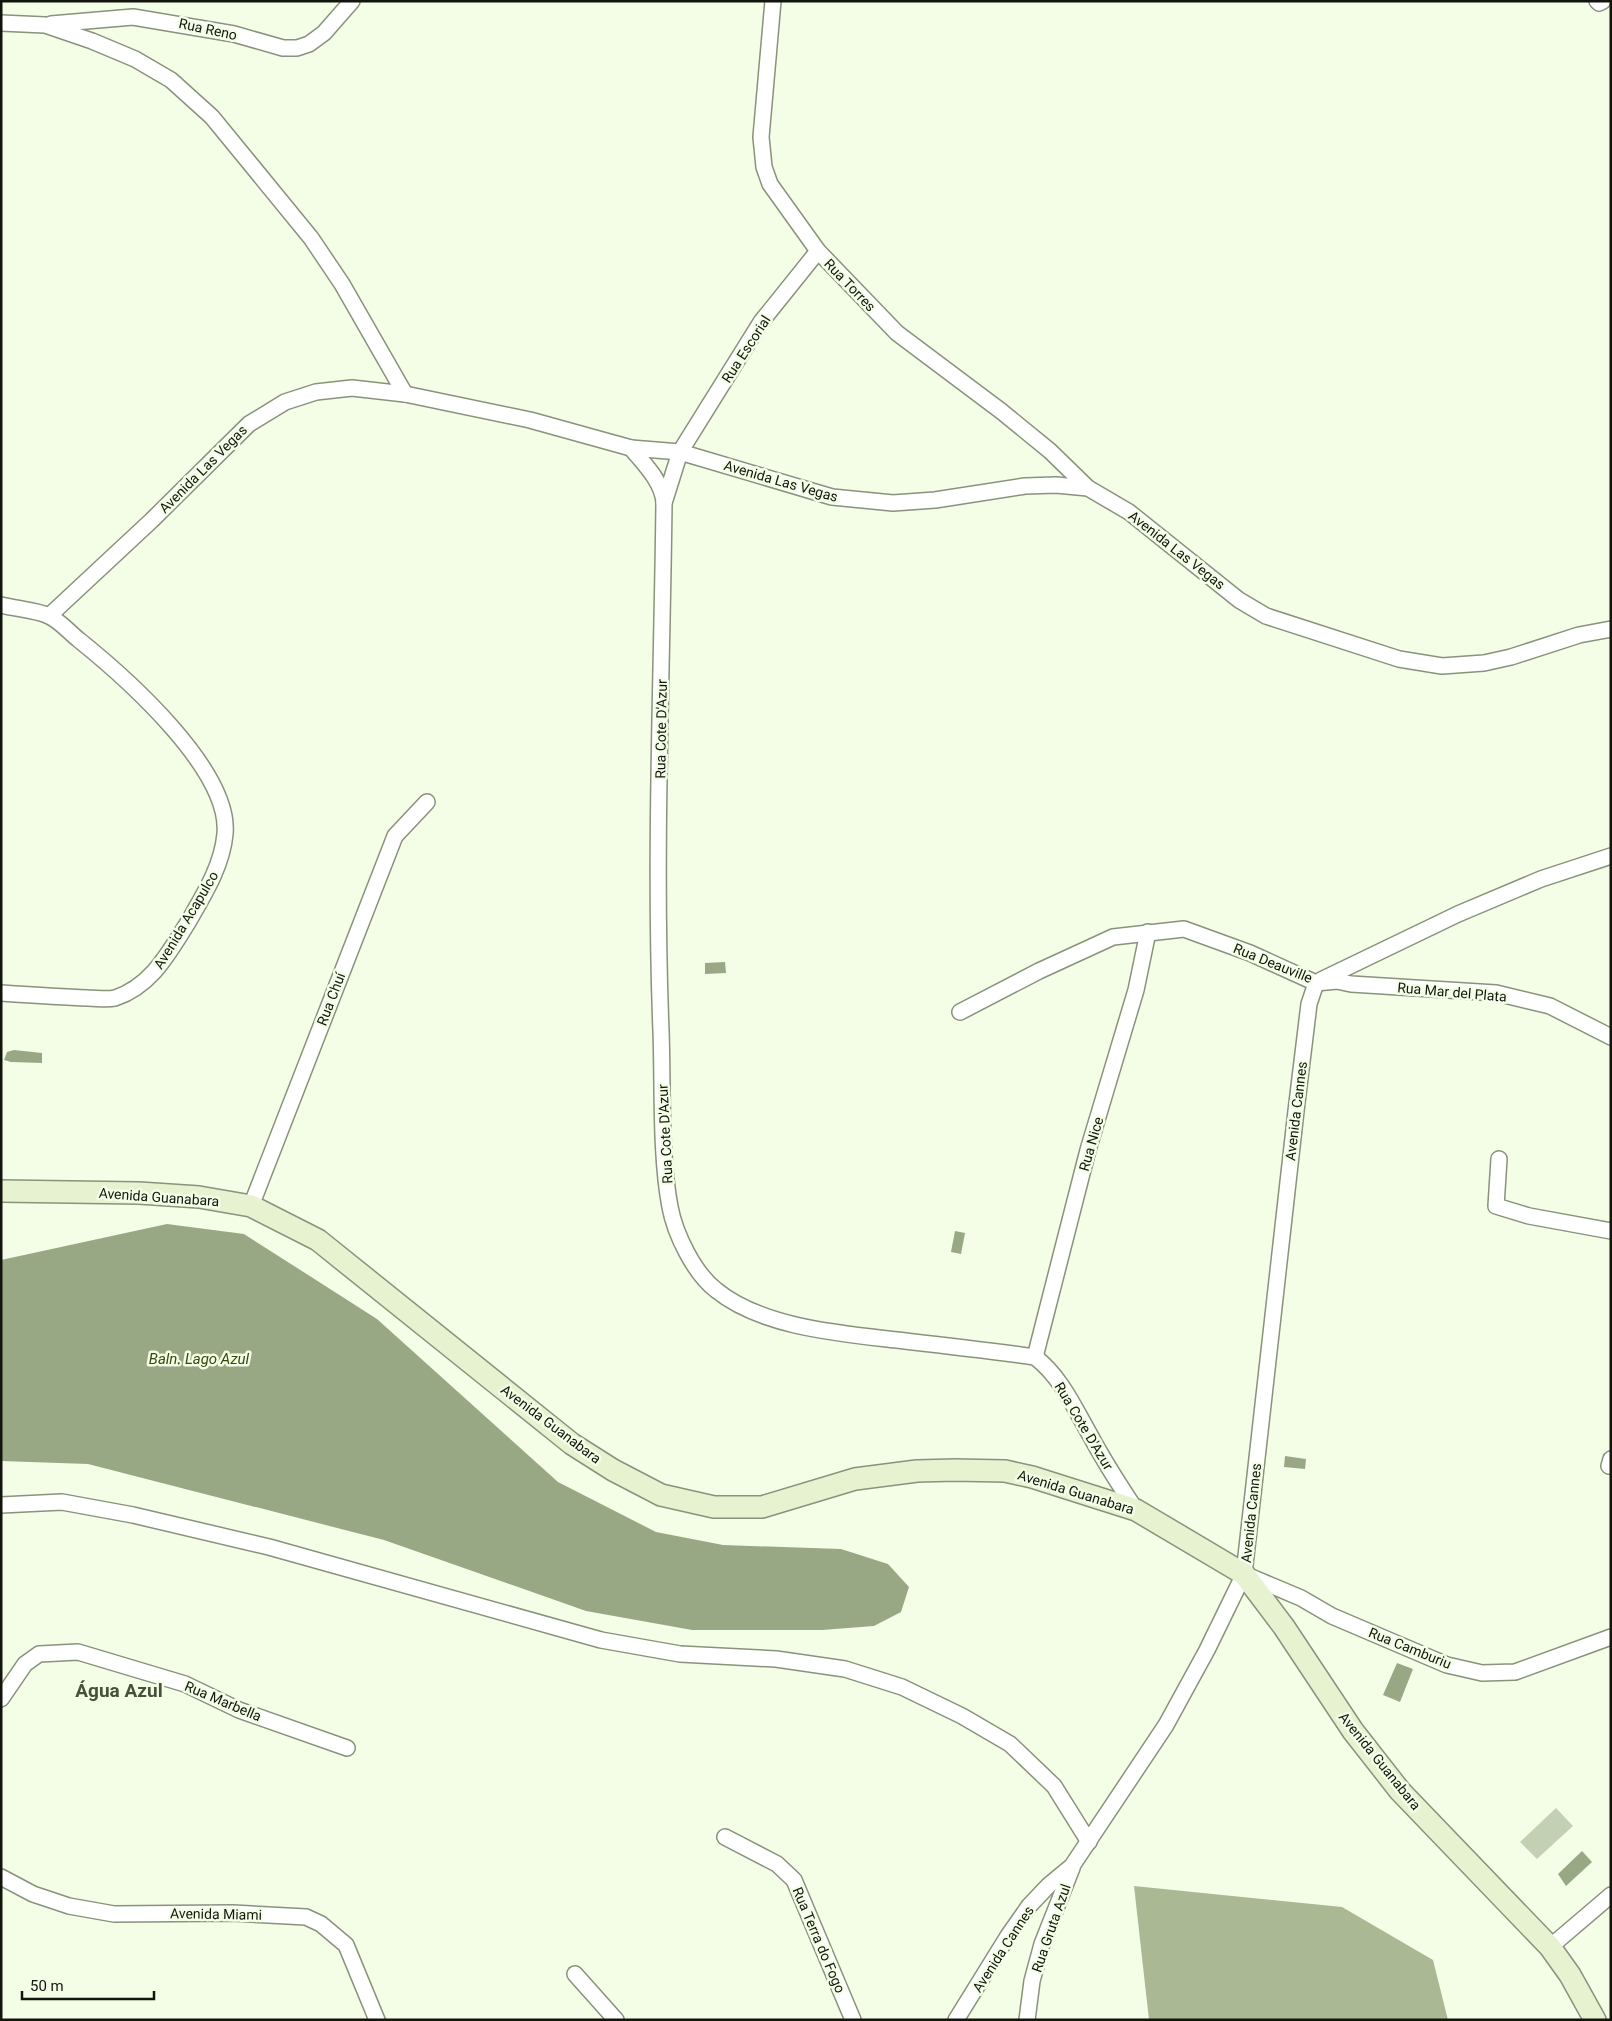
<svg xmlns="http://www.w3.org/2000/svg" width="1612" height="2021" font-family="Roboto,sans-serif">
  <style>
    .green { fill: #c4d0b3 }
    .forest { fill: #aab994 }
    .water { fill: #99a884 }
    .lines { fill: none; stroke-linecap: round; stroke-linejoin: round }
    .street-casing { stroke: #89927c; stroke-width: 18 }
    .secondary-casing { stroke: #89927c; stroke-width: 24 }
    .street { stroke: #fff; stroke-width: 15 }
    .secondary { stroke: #e6f2d0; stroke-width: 21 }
    .labels { text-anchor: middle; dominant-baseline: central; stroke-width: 5; stroke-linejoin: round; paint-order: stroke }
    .street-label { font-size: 14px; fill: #12150d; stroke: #f4fee6 }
    .water-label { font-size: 15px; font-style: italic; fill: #35480e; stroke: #f4fee6 }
    .district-label { font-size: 19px; font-weight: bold; fill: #48503c; stroke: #f4fee6 }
  </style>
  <rect width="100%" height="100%" fill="#f4fee6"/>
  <path class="green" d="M1556,1808L1573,1826L1537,1859L1520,1842Z"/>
  <path class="forest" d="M1134,1886L1342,1907L1433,1960L1448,2020H1149Z"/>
  <g class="water">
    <path d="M725,962L726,973L705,974V963Z"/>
    <path d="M14,1050L42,1053V1063L11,1062L4,1060L7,1052Z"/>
    <path d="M167,1224L244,1234L377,1319L558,1482L656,1532L723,1545L841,1549L888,1564L909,1587L901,1612L874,1626L822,1630H692L586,1611L384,1540L88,1464L1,1461V1260Z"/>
    <path d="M955,1231L965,1233L961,1254L951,1252Z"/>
    <path d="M1285,1456L1306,1459L1305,1469L1284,1467Z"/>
    <path d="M1397,1663L1413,1669L1400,1702L1383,1695Z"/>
    <path d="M1582,1851L1592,1862L1566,1886L1558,1874Z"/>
  </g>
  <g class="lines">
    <g class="street-casing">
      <g id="street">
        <path d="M773,1L761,137L764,167L770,184L818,251L897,333L1001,411L1050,451L1088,488"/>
        <path d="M1597,1L1599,3L1603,1"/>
        <path d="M1,23L45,25L92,41L135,59L171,80L212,117L311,238L342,284L405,394"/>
        <path d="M51,24L133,17L234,34L283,48H297L309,44L324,33L352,1"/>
        <path d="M818,251L761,322L680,452L664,503C662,679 654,855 661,1031C663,1086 660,1154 670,1207C675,1234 694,1273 716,1290C764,1329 846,1334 905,1341C949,1346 992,1351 1035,1357C1061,1377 1074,1407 1090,1435C1104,1461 1120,1486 1136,1510"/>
        <path d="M631,448C644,464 663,482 664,503"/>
        <path d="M1,605C16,609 36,610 49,616C60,621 70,633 79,640C125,677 231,770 225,834C222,867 203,896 187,924C168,954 151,986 115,998C107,1000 96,998 88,998C59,997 30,995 1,993"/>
        <path d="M49,616L152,520L249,424L285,402L316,392L352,388L405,394L530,420L631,448L680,452L832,497L893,503L935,500L1025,486L1056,485L1088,488L1129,512L1239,600L1266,616L1399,659L1442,666L1484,663L1511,657L1579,635L1611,629"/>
        <path d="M1321,980L1458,914L1541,879L1611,856"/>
        <path d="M960,1012L1039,971L1113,937L1184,929L1250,953L1316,983L1337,981L1351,984L1496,993L1550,1006L1611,1037"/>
        <path d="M1499,1159L1496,1206L1529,1216L1611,1231"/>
        <path d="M251,1206L395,836L427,802"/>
        <path d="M1035,1357L1088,1150L1136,990L1148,932"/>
        <path d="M1609,1466L1611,1459"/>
        <path d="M1,1505L62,1502L133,1515L269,1547L601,1640L680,1654L776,1659L845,1669L902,1687L962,1716L1010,1744L1054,1786L1089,1842"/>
        <path d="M1244,1574L1301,1598L1332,1616L1447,1665L1482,1673L1515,1672L1611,1637"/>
        <path d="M1,1699L25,1664L39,1654L78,1652L185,1684L239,1710L347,1748"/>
        <path d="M725,1837L777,1864L794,1880L853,2020"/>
        <path d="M1,1877L33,1894L69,1906L114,1914L233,1913L306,1917L321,1924L346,1945L377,2020"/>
        <path d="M1550,1947L1611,1895"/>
        <path d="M575,1974L616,2020"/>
        <path d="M956,2020L1008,1936L1029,1906L1049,1885L1072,1866L1166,1725L1207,1650L1244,1574L1296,1111L1309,1004L1316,983"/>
        <path d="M1027,2020L1032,1981L1042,1944L1072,1868"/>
      </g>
    </g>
    <g class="secondary-casing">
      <path id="secondary" d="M1,1191L139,1193L199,1197L251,1206L318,1240L572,1444L613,1470L661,1495L714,1507H762L855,1479L917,1471L955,1470L1005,1471L1032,1477L1136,1510L1244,1574L1284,1627L1353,1731L1400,1791L1550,1947L1570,1975L1595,2020"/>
    </g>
    <use href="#street" class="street"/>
    <use href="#secondary" class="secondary"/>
  </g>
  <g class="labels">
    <g class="street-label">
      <text transform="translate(208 29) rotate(12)">Rua Reno</text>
      <text transform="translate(850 285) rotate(46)">Rua Torres</text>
      <text transform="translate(746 349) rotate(-57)">Rua Escorial</text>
      <text transform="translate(203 469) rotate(-45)">Avenida Las Vegas</text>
      <text transform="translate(781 481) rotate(16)">Avenida Las Vegas</text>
      <text transform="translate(1177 550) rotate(38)">Avenida Las Vegas</text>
      <text transform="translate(661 729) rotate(-89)">Rua Cote D'Azur</text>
      <text transform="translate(186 920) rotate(-59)">Avenida Acapulco</text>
      <text transform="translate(1273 963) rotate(22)">Rua Deauville</text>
      <text transform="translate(1452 992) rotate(5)">Rua Mar del Plata</text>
      <text transform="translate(331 999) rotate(-69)">Rua Chuí</text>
      <text transform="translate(1296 1111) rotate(-83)">Avenida Cannes</text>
      <text transform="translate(665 1134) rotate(-93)">Rua Cote D'Azur</text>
      <text transform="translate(1091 1144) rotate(-74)">Rua Nice</text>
      <text transform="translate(159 1197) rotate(4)">Avenida Guanabara</text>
      <text transform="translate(551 1424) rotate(37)">Avenida Guanabara</text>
      <text transform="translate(1084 1426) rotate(59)">Rua Cote D'Azur</text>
      <text transform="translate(1076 1492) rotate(17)">Avenida Guanabara</text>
      <text transform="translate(1251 1513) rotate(-84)">Avenida Cannes</text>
      <text transform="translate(1410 1648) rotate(22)">Rua Camburiu</text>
      <text transform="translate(223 1701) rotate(23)">Rua Marbella</text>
      <text transform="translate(1380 1761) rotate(51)">Avenida Guanabara</text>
      <text transform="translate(216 1914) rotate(1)">Avenida Miami</text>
      <text transform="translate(1051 1928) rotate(-71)">Rua Gruta Azul</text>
      <text transform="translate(819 1940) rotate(67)">Rua Terra do Fogo</text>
      <text transform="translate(1003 1949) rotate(-57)">Avenida Cannes</text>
    </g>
    <g class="water-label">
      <text x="199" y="1359">Baln. Lago Azul</text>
    </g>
    <g class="district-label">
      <text x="119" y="1690">Água Azul</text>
    </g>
  </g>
  <rect width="1612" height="2021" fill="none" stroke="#12150d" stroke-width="5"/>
  <path d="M22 1991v8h132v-8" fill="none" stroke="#12150d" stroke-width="2.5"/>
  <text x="30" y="1991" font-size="15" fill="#12150d" stroke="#f4fee6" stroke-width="4" paint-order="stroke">50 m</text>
</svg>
